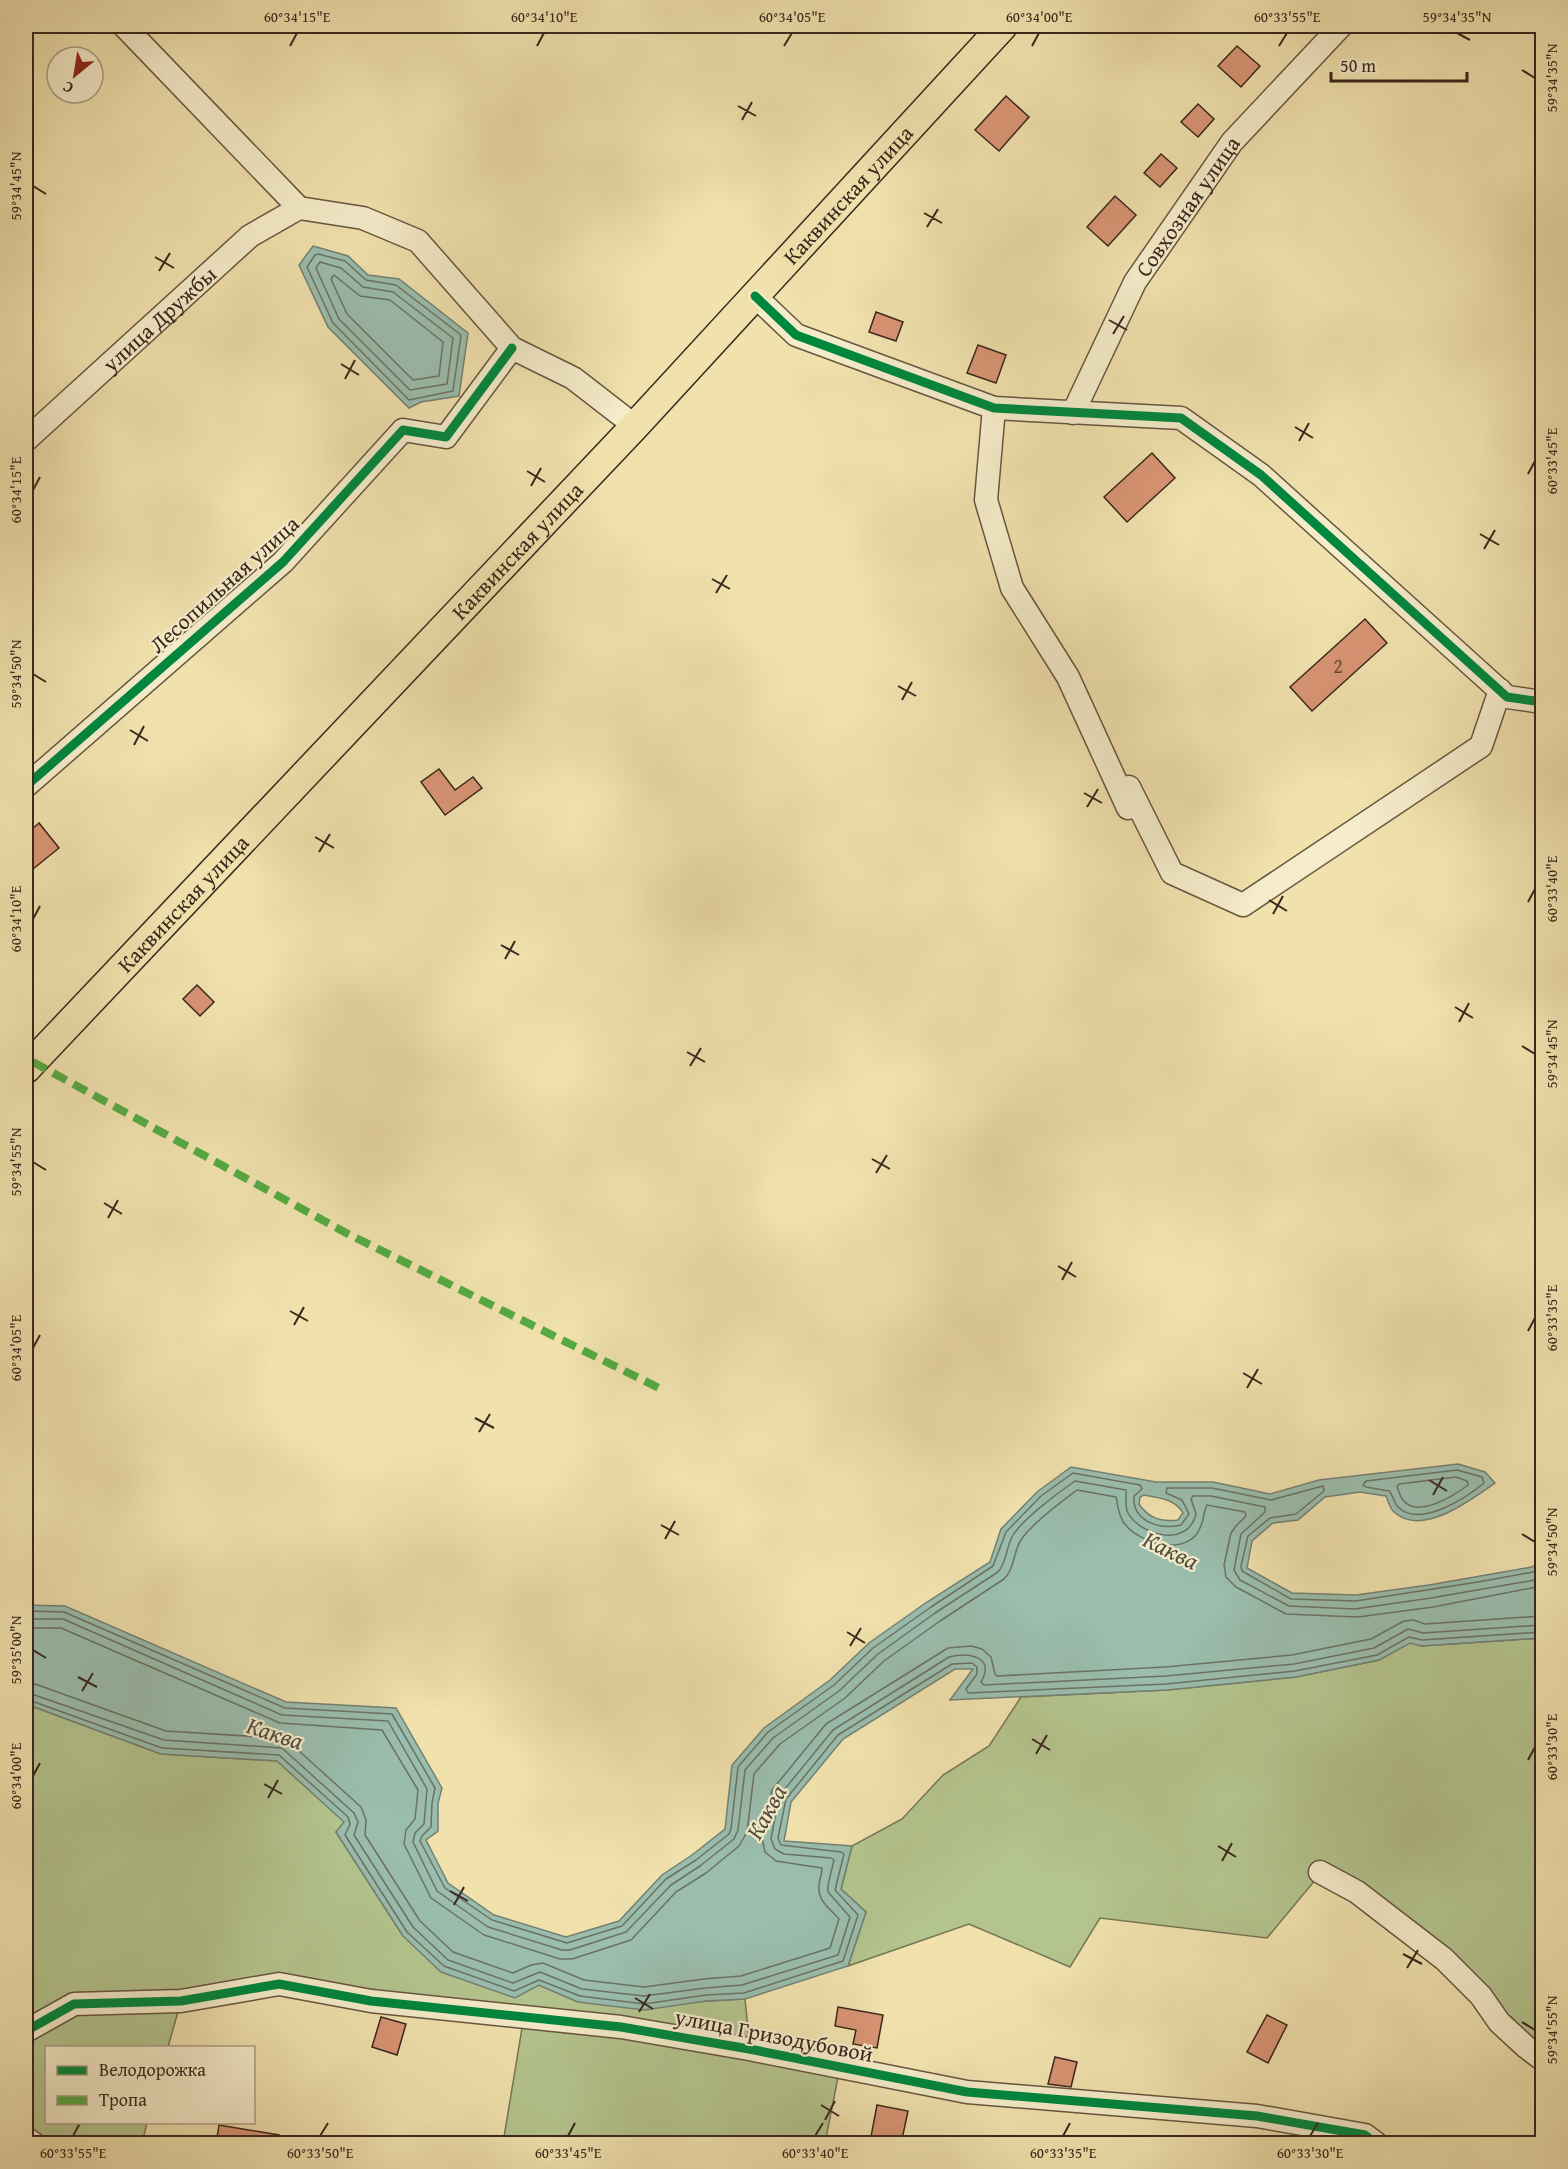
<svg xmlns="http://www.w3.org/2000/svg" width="1568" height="2169" font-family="'Gentium Book Plus',serif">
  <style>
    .green { fill: #b4c48e; stroke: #767655; stroke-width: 1.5 }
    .water { fill: #9abdad; stroke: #738173; stroke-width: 1.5; fill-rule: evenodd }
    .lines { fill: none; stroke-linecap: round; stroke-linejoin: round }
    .shore { stroke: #6a7264; stroke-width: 1.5 }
    .building { fill: #d89474; stroke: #39271c; stroke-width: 1.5 }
    .minor-casing { stroke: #675640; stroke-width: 25 }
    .major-casing { stroke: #39271c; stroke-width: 31 }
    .minor { stroke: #f5ecca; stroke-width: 22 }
    .major { stroke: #f0e1ad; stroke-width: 28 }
    .quiet { stroke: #55aa43; stroke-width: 8; stroke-dasharray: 15 8; stroke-linecap: butt }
    .cycleway-casing { stroke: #f5ecca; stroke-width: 13 }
    .cycleway { stroke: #00873e; stroke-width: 9 }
    .ticks { fill: none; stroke: #39271c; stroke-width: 2 }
    .labels { text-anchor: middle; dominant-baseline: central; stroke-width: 4.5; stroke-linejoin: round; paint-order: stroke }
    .number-label { font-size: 20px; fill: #614232 }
    .street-label { font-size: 22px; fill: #39271c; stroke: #f5ecca }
    .water-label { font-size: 24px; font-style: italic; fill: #514c40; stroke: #f5ecca }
    .neatline { fill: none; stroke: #39271c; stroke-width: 2 }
    .ticks-label { font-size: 15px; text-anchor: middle; fill: #39271c }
  </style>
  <rect width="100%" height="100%" fill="#f0e1ad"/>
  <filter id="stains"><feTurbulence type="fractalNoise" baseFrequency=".00333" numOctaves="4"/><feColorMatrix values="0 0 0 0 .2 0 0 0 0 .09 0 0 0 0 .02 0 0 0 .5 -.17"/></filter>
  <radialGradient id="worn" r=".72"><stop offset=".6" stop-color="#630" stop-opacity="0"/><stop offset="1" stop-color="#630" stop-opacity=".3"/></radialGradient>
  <g class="green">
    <path d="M1542,1638V2059L1481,1996L1321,1873L1267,1938L1100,1918L1070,1967L969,1924L848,1966L866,1912L841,1889L852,1846L902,1819L943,1775L989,1746L1021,1697L1167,1690L1296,1677L1379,1660L1410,1642L1421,1646Z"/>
    <path d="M26,1704L161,1754L277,1761L345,1822L336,1832L403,1936L539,1985L578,2002L706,2001L745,1999L750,2049L840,2067L825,2143H503L524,2016L279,1984L181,2001L168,2047L46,2048V2122L147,2123L142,2143H26Z"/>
  </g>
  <g class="water">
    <path d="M313,246L348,256L368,275L399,279L468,333L459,396L421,402L409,408L328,327L299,265Z"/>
    <path d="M1458,1464L1485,1472L1495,1483C1472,1499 1422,1538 1394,1512C1390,1509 1388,1500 1386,1496L1360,1492L1325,1497L1298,1520L1273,1523L1252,1541L1247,1568L1292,1593L1356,1595L1429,1585L1532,1567L1542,1560V1638L1421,1646L1410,1643L1379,1660L1296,1677L1167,1690L950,1700L973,1669H955L843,1739L791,1802L784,1841L852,1846L841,1889L866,1912L848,1966L745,1999L706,2001L644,2010L578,2002L539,1985L515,1998L441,1972L403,1936L336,1832L344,1822L277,1761L161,1754L26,1704V1605L65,1606L286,1702L396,1708L442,1788L438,1803V1831L426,1840L448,1883L494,1915L566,1937L619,1921L662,1875L692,1855L725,1829L732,1765L764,1728L830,1680L869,1643L927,1602L990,1562L1001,1529L1037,1492L1071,1467L1156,1482H1213L1270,1494L1319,1480ZM1144,1495C1160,1498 1175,1499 1183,1513L1178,1520C1162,1522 1149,1519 1139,1504L1140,1497Z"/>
  </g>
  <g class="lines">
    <g class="shore">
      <path d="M318,254L345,261L366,280L396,285L461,335L453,391L409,400L333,323L307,267L315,255Z"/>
      <path d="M320,262L341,268L363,287L393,292L453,338L447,384L410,390L339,319L316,268Z"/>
      <path d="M334,275L360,296L390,300L443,342L439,376L413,380L347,314L331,279Z"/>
      <path d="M1457,1470L1482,1477L1484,1483C1467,1497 1420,1529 1398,1507C1394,1503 1393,1495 1389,1491L1366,1487L1363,1485L1366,1481Z"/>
      <path d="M1456,1477L1467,1481L1468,1485C1455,1495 1417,1519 1403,1500C1400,1497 1399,1491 1397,1487L1399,1484Z"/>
      <path d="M26,1611L64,1612L285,1708L392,1714L435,1788L432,1803L431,1827L422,1836L420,1841L445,1888L492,1920L567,1943L622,1926L666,1879L696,1860L729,1834L731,1829L738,1767L768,1732L834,1685L873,1648L931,1607L993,1566L1006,1532L1041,1496L1073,1473L1140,1485L1142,1489L1134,1496C1132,1522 1161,1530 1181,1525L1189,1514L1182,1500L1166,1493L1167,1488H1212L1271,1500L1323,1486L1324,1491L1296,1514L1270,1518L1248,1536L1241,1566L1242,1571L1291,1599L1356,1601L1478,1582L1533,1572L1542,1567"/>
      <path d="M26,1619H63L282,1715L388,1721L427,1789L424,1824L415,1833L413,1842L437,1891L488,1927L562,1950H570L626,1932L671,1885L700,1866L734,1839L738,1830L745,1770L773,1738L839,1691L878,1654L935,1613L998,1572C1007,1562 1006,1548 1012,1537C1020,1521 1059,1492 1075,1481L1126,1490C1127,1497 1124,1505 1128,1513C1141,1536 1188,1548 1196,1514L1191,1499L1193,1496H1211L1265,1507V1512L1241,1534L1234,1570L1240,1580L1289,1606L1355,1609L1431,1598L1535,1580L1542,1576"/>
      <path d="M26,1628H61L280,1723L382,1730L418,1790L415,1819L406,1830L404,1844L431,1898L484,1935L560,1959H572L631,1940L676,1892L706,1873L739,1846L747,1832L754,1774L780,1744L845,1698L884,1661L940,1621L1004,1579C1015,1568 1013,1552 1021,1540C1031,1524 1061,1502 1077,1490L1116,1497C1118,1506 1118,1514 1124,1523C1138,1542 1178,1555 1196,1535C1205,1523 1202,1515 1207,1505L1245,1512L1246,1516L1236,1526L1231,1533L1224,1565L1226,1577L1236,1587L1286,1614L1358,1617L1433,1607L1542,1586"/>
      <path d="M26,1683L35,1684L166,1731L278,1738L288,1741L361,1807L366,1820L365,1835L420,1921L453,1952L513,1973L531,1965L543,1963L584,1980L644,1987L704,1979L741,1976L830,1948L839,1919C831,1909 818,1902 819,1887C819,1880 822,1874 822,1868L776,1861L765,1852L762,1838L772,1790L826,1724L948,1648L971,1646L982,1649L991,1657L995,1674L997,1676L1165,1667L1292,1655L1371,1639L1404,1621L1413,1620L1425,1624L1542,1616"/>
      <path d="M26,1692L164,1740L282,1748L354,1813L358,1822L354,1835L413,1927L448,1960L513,1983L540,1972L582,1989L644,1996L705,1988L742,1985L838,1955L850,1917L828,1892V1885L834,1860L831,1858L784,1854L775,1849L771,1839L779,1796L833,1730L949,1657C968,1652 996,1656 981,1682L984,1685L1166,1676L1294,1664L1374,1648L1408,1629L1423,1633L1542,1625"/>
      <path d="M26,1699L162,1748L279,1755L348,1817L350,1824L345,1835L407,1932L444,1966L514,1991L539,1980L580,1996L644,2004L706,1995L744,1993L843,1961L858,1915L835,1890L844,1854L841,1852L781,1845L778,1838L786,1799L838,1735L952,1664L972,1663L977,1667V1674L966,1689L968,1693L1166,1684L1295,1671L1377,1655L1409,1637L1422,1640L1542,1632"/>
    </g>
  </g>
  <g class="building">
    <path d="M1237,46L1260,66L1241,87L1218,66Z"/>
    <path d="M1006,96L1029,117L999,151L975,130Z"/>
    <path d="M1198,104L1214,119L1198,137L1181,122Z"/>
    <path d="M1161,154L1177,168L1160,187L1144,173Z"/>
    <path d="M1115,196L1136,215L1108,246L1087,227Z"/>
    <path d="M876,312L903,322L896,341L869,332Z"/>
    <path d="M978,345L1006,355L996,383L967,373Z"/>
    <path d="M1152,453L1175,478L1127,522L1104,497Z"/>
    <path d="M1365,619L1387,643L1312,711L1290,687Z"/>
    <path d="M439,769L455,790L473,777L482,788L445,815L421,782Z"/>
    <path d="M39,823L59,848L33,869L26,859V834Z"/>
    <path d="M197,985L214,1002L200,1016L183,999Z"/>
    <path d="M838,2007L883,2015L877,2048L853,2044L856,2030L835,2026Z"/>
    <path d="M1267,2015L1287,2025L1268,2063L1247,2052Z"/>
    <path d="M381,2017L406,2024L397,2055L372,2047Z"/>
    <path d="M1055,2057L1077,2062L1071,2087L1048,2084Z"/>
    <path d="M877,2105L908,2111L901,2144L870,2142Z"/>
    <path d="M219,2125L279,2135V2144H216Z"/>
  </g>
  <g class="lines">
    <g class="minor-casing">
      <g id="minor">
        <path d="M124,26L299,208L363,218L418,241L512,348L573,378L635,426"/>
        <path d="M755,296L796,335L994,408L1181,418L1261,475L1507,697L1542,702"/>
        <path d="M994,408L986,500L1012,588L1068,677L1128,808"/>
        <path id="s1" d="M1073,413L1135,282L1232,142L1341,26"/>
        <path id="s2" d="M26,440L250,236L299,208"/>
        <path d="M26,786L283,562L403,430L446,437L512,348"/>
        <path d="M1129,787L1172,873L1243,905L1481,746L1500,690"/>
        <path d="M1320,1872L1357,1892L1444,1959L1481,1996L1499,2022L1526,2047L1542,2059"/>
        <path d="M26,2031L74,2004L181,2001L279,1984L371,2001L621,2027L749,2049L967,2092L1257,2116L1365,2135L1377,2144"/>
        <path d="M26,2138L34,2144"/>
      </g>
    </g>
    <g class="major-casing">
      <g id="major">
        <path id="s3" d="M26,1069L635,426L1003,26"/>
      </g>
    </g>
    <use href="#minor" class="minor"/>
    <use href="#major" class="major"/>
    <path class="quiet" d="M33,1062L348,1234L661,1389"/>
    <g class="cycleway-casing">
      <g id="cycleway">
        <path d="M755,296L796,335L994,408L1181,418L1261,475L1507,697L1542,702"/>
        <path d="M26,786L283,562L403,430L446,437L512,348"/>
        <path d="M26,2031L74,2004L181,2001L279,1984L371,2001L621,2027L749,2049L967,2092L1257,2116L1365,2135L1377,2144"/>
      </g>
    </g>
    <use href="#cycleway" class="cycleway"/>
  </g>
  <path class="ticks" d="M1457,33L1470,40M290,46L297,33M537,46L544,33M784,46L792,33M1032,46L1039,33M1279,46L1287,33M1522,70L1535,78M738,106L756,116M742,120L752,102M33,186L46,194M924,213L942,223M927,227L938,209M155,257L174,268M159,271L170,253M1109,320L1127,330M1113,334L1124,316M341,364L359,375M345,379L355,360M1295,427L1313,438M1299,441L1309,423M527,471L545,482M1528,474L1535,461M531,486L541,468M33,490L40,477M1480,534L1499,545M1484,549L1495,530M712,579L730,589M716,593L727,575M33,674L46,682M898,686L916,696M902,700L912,682M130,730L148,741M134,745L144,726M1084,793L1102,803M1087,807L1098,789M315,837L334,848M319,852L330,834M1269,900L1287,911M1528,902L1535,889M1273,914L1283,896M33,919L40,906M501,945L519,955M505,959L515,941M1455,1007L1473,1018M1459,1022L1469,1003M1522,1046L1535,1054M687,1052L705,1062M690,1066L701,1048M872,1159L890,1169M33,1162L46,1170M876,1173L887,1155M104,1203L122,1214M108,1218L118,1200M1058,1266L1076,1277M1062,1280L1072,1262M290,1311L308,1321M294,1325L304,1307M1528,1331L1535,1318M33,1348L40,1335M1243,1373L1262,1384M1247,1388L1258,1369M475,1418L494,1428M479,1432L490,1414M1429,1480L1447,1491M1433,1495L1443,1477M661,1525L679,1535M1522,1534L1535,1542M665,1539L675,1521M847,1632L865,1643M850,1646L861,1628M33,1650L46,1658M78,1677L97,1687M82,1691L93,1673M1032,1739L1050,1750M1036,1754L1047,1735M1528,1760L1535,1747M33,1776L40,1763M264,1784L282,1794M268,1798L278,1780M1218,1846L1236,1857M1222,1861L1232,1843M450,1891L468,1901M454,1905L464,1887M1403,1954L1422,1964M1407,1968L1418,1950M635,1998L653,2009M639,2012L650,1994M1522,2022L1535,2030M821,2105L839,2116M825,2120L835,2101M73,2136L80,2123M320,2136L328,2123M568,2136L575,2123M815,2136L823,2123M1063,2136L1070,2123M1310,2136L1318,2123"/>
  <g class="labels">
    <g class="number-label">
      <text x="1338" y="665">2</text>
    </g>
    <g class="street-label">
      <text stroke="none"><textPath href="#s3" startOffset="1200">Каквинская улица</textPath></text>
      <text stroke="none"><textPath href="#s1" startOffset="237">Совхозная улица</textPath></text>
      <text stroke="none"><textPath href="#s2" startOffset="180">улица Дружбы</textPath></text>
      <text stroke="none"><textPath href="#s3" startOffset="714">Каквинская улица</textPath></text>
      <text transform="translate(224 584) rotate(-42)">Лесопильная улица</text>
      <text stroke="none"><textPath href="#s3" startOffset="228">Каквинская улица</textPath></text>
      <text transform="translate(774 2035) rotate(11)">улица Гризодубовой</text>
    </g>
    <g class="water-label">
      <text transform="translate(1171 1550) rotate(26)">Каква</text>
      <text transform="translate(275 1733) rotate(18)">Каква</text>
      <text transform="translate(766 1812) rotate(-61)">Каква</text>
    </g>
  </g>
  <rect width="1568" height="2169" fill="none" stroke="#f0e1ad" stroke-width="66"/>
  <rect x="45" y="2046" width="210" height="78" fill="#f5ecca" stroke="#aa9d84" stroke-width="1.5"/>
  <rect x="57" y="2066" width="30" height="9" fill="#00873e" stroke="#aa9d84" stroke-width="1.5"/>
  <text x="99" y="2076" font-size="18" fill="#39271c">Велодорожка</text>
  <rect x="57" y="2096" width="30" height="9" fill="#55aa43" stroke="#aa9d84" stroke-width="1.5"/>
  <text x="99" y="2106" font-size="18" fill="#39271c">Тропа</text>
  <g transform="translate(75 75) rotate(210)"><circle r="28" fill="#f5ecca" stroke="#aa9d84" stroke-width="1.5"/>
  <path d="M0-4.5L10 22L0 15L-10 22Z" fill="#8f2418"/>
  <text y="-9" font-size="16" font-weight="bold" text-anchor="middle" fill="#39271c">С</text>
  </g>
  <path d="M1331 72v9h136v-9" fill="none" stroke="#39271c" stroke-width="3"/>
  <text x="1340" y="72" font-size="18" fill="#39271c" stroke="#f5ecca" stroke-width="4.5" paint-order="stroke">50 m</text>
  <rect x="33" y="33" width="1502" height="2103" class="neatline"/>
  <g class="ticks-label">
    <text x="297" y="22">60°34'15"E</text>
    <text x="544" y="22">60°34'10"E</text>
    <text x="792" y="22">60°34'05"E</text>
    <text x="1039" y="22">60°34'00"E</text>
    <text x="1287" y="22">60°33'55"E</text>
    <text x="1457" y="22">59°34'35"N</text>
    <text transform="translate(1552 78) rotate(-90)" y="5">59°34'35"N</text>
    <text transform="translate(16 186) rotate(-90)" y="5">59°34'45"N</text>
    <text transform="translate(1552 461) rotate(-90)" y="5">60°33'45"E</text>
    <text transform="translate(16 490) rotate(-90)" y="5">60°34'15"E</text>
    <text transform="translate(16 674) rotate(-90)" y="5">59°34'50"N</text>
    <text transform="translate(1552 889) rotate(-90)" y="5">60°33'40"E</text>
    <text transform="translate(16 919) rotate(-90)" y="5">60°34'10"E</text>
    <text transform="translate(1552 1054) rotate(-90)" y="5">59°34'45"N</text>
    <text transform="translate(16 1162) rotate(-90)" y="5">59°34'55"N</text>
    <text transform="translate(1552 1318) rotate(-90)" y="5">60°33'35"E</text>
    <text transform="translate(16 1348) rotate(-90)" y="5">60°34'05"E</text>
    <text transform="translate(1552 1542) rotate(-90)" y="5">59°34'50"N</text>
    <text transform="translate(16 1650) rotate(-90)" y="5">59°35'00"N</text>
    <text transform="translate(1552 1747) rotate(-90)" y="5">60°33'30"E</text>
    <text transform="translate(16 1776) rotate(-90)" y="5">60°34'00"E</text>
    <text transform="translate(1552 2030) rotate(-90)" y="5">59°34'55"N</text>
    <text x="73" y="2158">60°33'55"E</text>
    <text x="320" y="2158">60°33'50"E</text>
    <text x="568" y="2158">60°33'45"E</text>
    <text x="815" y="2158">60°33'40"E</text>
    <text x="1063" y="2158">60°33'35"E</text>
    <text x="1310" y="2158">60°33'30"E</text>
  </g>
  <rect width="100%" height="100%" filter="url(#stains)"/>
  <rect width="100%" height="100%" fill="url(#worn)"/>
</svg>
